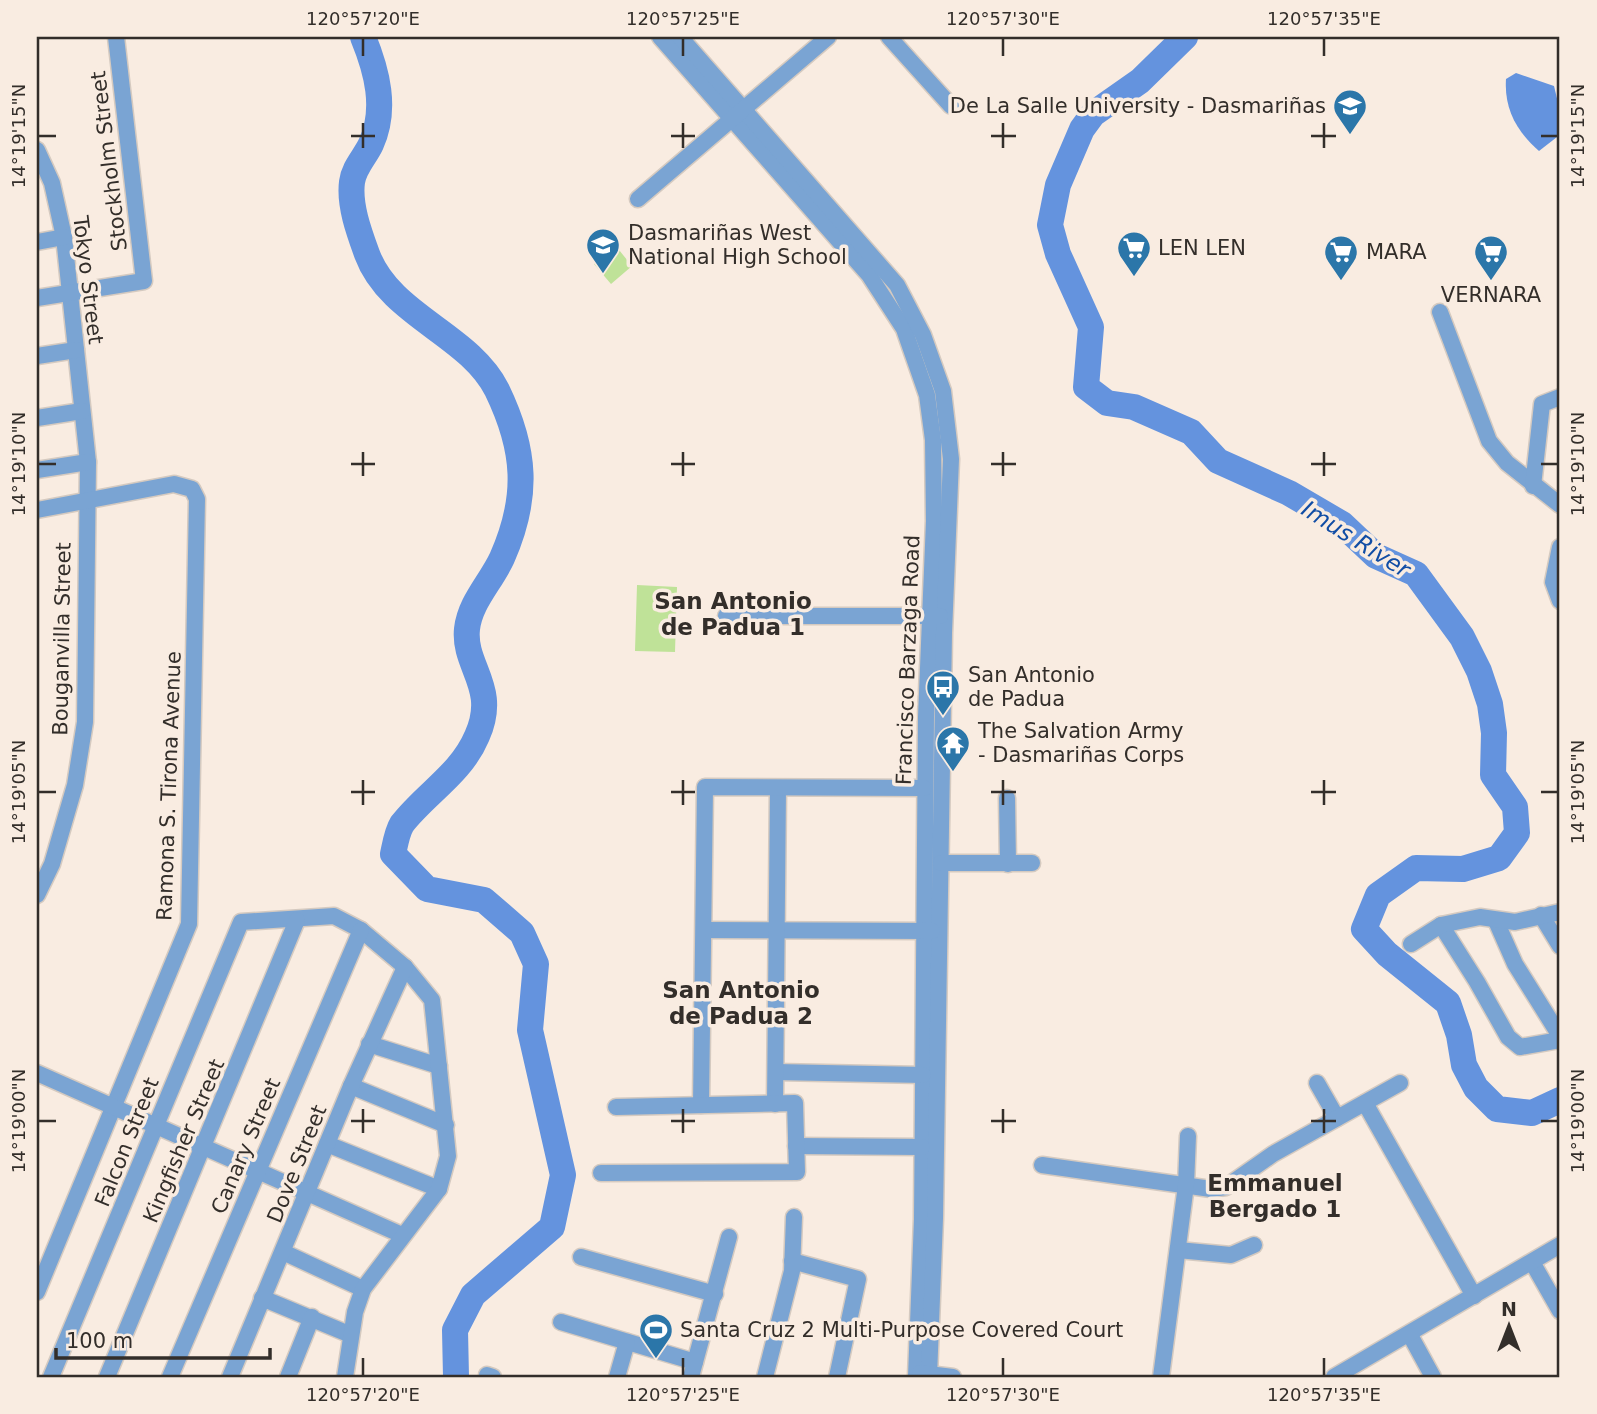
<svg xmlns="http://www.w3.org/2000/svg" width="1597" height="1414" font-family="'DejaVu Sans',sans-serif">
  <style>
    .green { fill: #bfe298 }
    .water { fill: #6493de }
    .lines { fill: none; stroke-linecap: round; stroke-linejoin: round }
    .river { stroke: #6493de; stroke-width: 26 }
    .minor-casing { stroke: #d5cac0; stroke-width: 19 }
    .minor { stroke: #7aa4d3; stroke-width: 16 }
    .ticks { fill: none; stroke: #332e2a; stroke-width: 2.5 }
    .labels { text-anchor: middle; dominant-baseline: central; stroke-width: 7; stroke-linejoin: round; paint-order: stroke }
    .poi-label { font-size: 21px; fill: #332e2a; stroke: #f9ece1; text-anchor: start }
    .street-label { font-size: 21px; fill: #332e2a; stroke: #f9ece1 }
    .water-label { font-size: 23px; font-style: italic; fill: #114da5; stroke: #f9ece1 }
    .neighbourhood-label { font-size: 23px; font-weight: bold; fill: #332e2a; stroke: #f9ece1 }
    .neatline { fill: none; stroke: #332e2a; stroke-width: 2.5 }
    .ticks-label { font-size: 18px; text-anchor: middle; fill: #332e2a }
  </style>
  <rect width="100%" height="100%" fill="#f9ece1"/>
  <g class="green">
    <path d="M615,245L632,266L611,284L594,264Z"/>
    <path d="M637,585L677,587L675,652L635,651Z"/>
  </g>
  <path class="water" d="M1516,73L1554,86L1560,111L1557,137L1539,151C1517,132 1504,109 1506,79Z"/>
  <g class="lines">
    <g class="river">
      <path d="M363,37C377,71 387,109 371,144C365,157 354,167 352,182C349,205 359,232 367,254C390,316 469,334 497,390C526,450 529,497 502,558C491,582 470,602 467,629C463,667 499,687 477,736C461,774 426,793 402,824C397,832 395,845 393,854L427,889L484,900L522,933L536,964L530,1030L563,1175L552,1227L473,1295L455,1330L456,1377"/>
      <path d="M1185,37L1140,81L1093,114L1082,129L1058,185L1050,225L1058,254L1091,327L1086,387L1107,403L1134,407L1191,432L1218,461L1289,493L1342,524L1376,556L1416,574L1462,637L1479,671L1490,704L1494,733L1493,775L1515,807L1517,833L1499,858L1463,869L1416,868L1378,895L1364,929L1387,954L1448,1003L1459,1035L1464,1065L1476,1088L1497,1109L1532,1113L1560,1100"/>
    </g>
    <g class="minor-casing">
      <g id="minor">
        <path d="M660,37L869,275L904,329L927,395L933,440L934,521L926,717L922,1219L916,1377"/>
        <path d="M680,37L897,285L923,335L943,391L951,459L944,633L935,1218L929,1377"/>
        <path d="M889,37L951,106"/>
        <path d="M37,150L52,183L64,237L88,462L85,722L75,785L52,864L37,895"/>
        <path d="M638,199L828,37"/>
        <path d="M37,242L64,237"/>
        <path d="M37,298L144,281L116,37"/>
        <path d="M1440,312L1489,441L1507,463L1560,505"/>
        <path d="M37,356L76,350"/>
        <path d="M37,418L82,411"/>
        <path d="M37,470L88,462"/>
        <path d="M1533,486L1542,404L1560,397"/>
        <path d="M37,510L174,484L192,489L197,499L189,924L37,1292"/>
        <path d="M1560,547L1553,582L1560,601"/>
        <path d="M726,616H940"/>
        <path d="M1007,798L1008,864"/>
        <path d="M941,863H1032"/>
        <path d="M1541,915L1560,946"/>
        <path d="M1496,921L1515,964L1560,1036"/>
        <path d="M1441,925L1477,982L1508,1037L1520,1047L1560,1040"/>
        <path d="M704,930L932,931"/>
        <path d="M1411,944L1441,925L1480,917L1515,922L1560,912"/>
        <path d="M369,1044L439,1066"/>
        <path d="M776,1072L923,1075"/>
        <path d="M37,1073L402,1235"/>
        <path d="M1317,1083L1337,1118"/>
        <path d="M351,1086L446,1125"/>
        <path d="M1365,1103L1474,1296"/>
        <path d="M775,1104L778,788"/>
        <path d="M701,1105L705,787L924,788"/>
        <path d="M327,1144L439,1189"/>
        <path d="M796,1146L922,1147"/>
        <path d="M1042,1165L1211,1189L1226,1187L1273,1154L1400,1083"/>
        <path d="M601,1173L797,1172L795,1103L616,1107"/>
        <path d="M1178,1250L1231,1255L1254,1245"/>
        <path d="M283,1252L363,1289"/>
        <path d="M581,1257L715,1294"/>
        <path d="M792,1261L858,1279L837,1377"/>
        <path d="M1532,1262L1560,1311"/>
        <path d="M262,1298L351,1335"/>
        <path d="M561,1322L695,1362"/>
        <path d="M1410,1335L1433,1377"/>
        <path d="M920,1373L953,1377"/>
        <path d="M487,1375L493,1377"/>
        <path d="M51,1377L241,922L334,916L361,930L405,967L432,1000L448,1156L439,1189L363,1289L355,1312L345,1377"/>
        <path d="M107,1377L297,920"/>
        <path d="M170,1377L361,930"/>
        <path d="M230,1377L351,1086L405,967"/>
        <path d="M288,1377L312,1317"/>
        <path d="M617,1377L627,1342"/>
        <path d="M691,1377L729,1237"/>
        <path d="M765,1377L792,1271L794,1217"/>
        <path d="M1161,1377L1186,1185L1188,1136"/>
        <path d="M1334,1377L1560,1245"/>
      </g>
    </g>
    <use href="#minor" class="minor"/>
  </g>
  <path class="ticks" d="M363,38V56M683,38V56M1003,38V56M1324,38V56M363,123V148M683,123V148M1003,123V148M1324,123V148M38,136H56M351,136H375M671,136H695M991,136H1016M1311,136H1336M1541,136H1558M363,452V476M683,452V476M1003,452V476M1324,452V476M38,464H56M351,464H375M671,464H695M991,464H1016M1311,464H1336M1541,464H1558M363,780V805M683,780V805M1003,780V805M1324,780V805M38,792H56M351,792H375M671,792H695M991,792H1016M1311,792H1336M1541,792H1558M363,1109V1133M683,1109V1133M1003,1109V1133M1324,1109V1133M38,1121H56M351,1121H375M671,1121H695M991,1121H1016M1311,1121H1336M1541,1121H1558M363,1358V1376M683,1358V1376M1003,1358V1376M1324,1358V1376"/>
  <defs>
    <g id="university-pin" transform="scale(1.75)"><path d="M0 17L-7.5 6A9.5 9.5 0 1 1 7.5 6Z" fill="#2b76a9" stroke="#f9ece1"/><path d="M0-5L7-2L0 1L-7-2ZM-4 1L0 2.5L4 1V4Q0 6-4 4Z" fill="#fff"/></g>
    <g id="school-pin" transform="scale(1.75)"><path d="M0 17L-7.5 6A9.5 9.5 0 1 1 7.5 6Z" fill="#2b76a9" stroke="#f9ece1"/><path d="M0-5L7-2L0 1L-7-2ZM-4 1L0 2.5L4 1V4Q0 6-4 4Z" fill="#fff"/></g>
    <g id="supermarket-pin" transform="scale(1.75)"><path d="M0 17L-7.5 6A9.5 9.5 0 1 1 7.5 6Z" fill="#2b76a9" stroke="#f9ece1"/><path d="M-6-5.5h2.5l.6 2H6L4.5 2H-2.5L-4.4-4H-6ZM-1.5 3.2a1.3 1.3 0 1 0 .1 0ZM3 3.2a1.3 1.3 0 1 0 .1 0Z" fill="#fff"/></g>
    <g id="bus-pin" transform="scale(1.75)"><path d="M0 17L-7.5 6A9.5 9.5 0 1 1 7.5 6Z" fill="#2b76a9" stroke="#f9ece1"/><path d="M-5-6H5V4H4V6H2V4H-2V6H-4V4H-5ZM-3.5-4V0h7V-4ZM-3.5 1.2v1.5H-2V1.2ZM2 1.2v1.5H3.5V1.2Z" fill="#fff"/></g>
    <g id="temple-pin" transform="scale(1.75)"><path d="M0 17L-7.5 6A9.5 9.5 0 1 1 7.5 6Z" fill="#2b76a9" stroke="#f9ece1"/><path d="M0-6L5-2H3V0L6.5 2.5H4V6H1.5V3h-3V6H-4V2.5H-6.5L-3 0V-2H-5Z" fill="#fff"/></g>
    <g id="stadium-pin" transform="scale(1.75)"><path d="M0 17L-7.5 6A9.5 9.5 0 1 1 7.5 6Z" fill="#2b76a9" stroke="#f9ece1"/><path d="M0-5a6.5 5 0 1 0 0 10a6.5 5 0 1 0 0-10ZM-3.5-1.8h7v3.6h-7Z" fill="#fff"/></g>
  </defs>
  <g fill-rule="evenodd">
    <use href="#university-pin" x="1350" y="106"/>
    <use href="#school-pin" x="603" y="245"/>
    <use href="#supermarket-pin" x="1134" y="248"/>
    <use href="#supermarket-pin" x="1341" y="252"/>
    <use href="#supermarket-pin" x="1491" y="252"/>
    <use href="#bus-pin" x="943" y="687"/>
    <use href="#temple-pin" x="953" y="743"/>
    <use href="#stadium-pin" x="656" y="1330"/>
  </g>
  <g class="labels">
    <g class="poi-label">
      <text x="1326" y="106" text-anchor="end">De La Salle University - Dasmariñas</text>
      <text x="628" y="233">Dasmariñas West<tspan x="628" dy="24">National High School</tspan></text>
      <text x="1158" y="248">LEN LEN</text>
      <text x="1366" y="252">MARA</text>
      <text x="1491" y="295" text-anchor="middle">VERNARA</text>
      <text x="968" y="675">San Antonio<tspan x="968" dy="24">de Padua</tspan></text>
      <text x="978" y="731">The Salvation Army<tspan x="978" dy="24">- Dasmariñas Corps</tspan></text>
      <text x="680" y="1330">Santa Cruz 2 Multi-Purpose Covered Court</text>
    </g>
    <g class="street-label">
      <text transform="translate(109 161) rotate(-97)">Stockholm Street</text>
      <text transform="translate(88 280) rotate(83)">Tokyo Street</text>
      <text transform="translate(62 639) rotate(-89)">Bouganvilla Street</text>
      <text transform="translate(908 660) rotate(-88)">Francisco Barzaga Road</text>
      <text transform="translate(169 786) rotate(-88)">Ramona S. Tirona Avenue</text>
      <text transform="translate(184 1141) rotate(-67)">Kingfisher Street</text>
      <text transform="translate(127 1142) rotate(-68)">Falcon Street</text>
      <text transform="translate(246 1146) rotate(-67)">Canary Street</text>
      <text transform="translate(297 1164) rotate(-68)">Dove Street</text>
    </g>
    <g class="water-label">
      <text transform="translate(1356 539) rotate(32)">Imus River</text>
    </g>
    <g class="neighbourhood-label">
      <text x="733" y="601">San Antonio<tspan x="733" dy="26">de Padua 1</tspan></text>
      <text x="741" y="990">San Antonio<tspan x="741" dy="26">de Padua 2</tspan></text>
      <text x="1275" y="1183">Emmanuel<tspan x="1275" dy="26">Bergado 1</tspan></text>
    </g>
  </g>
  <rect width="1597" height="1414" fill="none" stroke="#f9ece1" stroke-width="77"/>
  <g transform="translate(1509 1326)" stroke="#f9ece1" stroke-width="5" paint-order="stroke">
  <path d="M0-5L12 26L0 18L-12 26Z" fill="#332e2a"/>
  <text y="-10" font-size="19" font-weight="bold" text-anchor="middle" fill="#332e2a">N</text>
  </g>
  <path d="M56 1348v10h214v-10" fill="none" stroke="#332e2a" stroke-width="3.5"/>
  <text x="66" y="1348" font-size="21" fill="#332e2a" stroke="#f9ece1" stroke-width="5" paint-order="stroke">100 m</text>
  <rect x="38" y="38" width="1520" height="1338" class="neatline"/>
  <g class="ticks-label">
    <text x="363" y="25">120°57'20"E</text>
    <text x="683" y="25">120°57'25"E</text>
    <text x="1003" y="25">120°57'30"E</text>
    <text x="1324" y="25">120°57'35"E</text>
    <text transform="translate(19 136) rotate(-90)" y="6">14°19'15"N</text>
    <text transform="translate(1578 136) rotate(-90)" y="6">14°19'15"N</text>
    <text transform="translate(19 464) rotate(-90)" y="6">14°19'10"N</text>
    <text transform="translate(1578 464) rotate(-90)" y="6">14°19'10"N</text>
    <text transform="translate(19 792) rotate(-90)" y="6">14°19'05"N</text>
    <text transform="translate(1578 792) rotate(-90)" y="6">14°19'05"N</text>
    <text transform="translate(19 1121) rotate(-90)" y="6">14°19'00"N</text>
    <text transform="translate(1578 1121) rotate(-90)" y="6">14°19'00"N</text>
    <text x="363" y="1401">120°57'20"E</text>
    <text x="683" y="1401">120°57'25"E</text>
    <text x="1003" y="1401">120°57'30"E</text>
    <text x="1324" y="1401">120°57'35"E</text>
  </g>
</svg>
